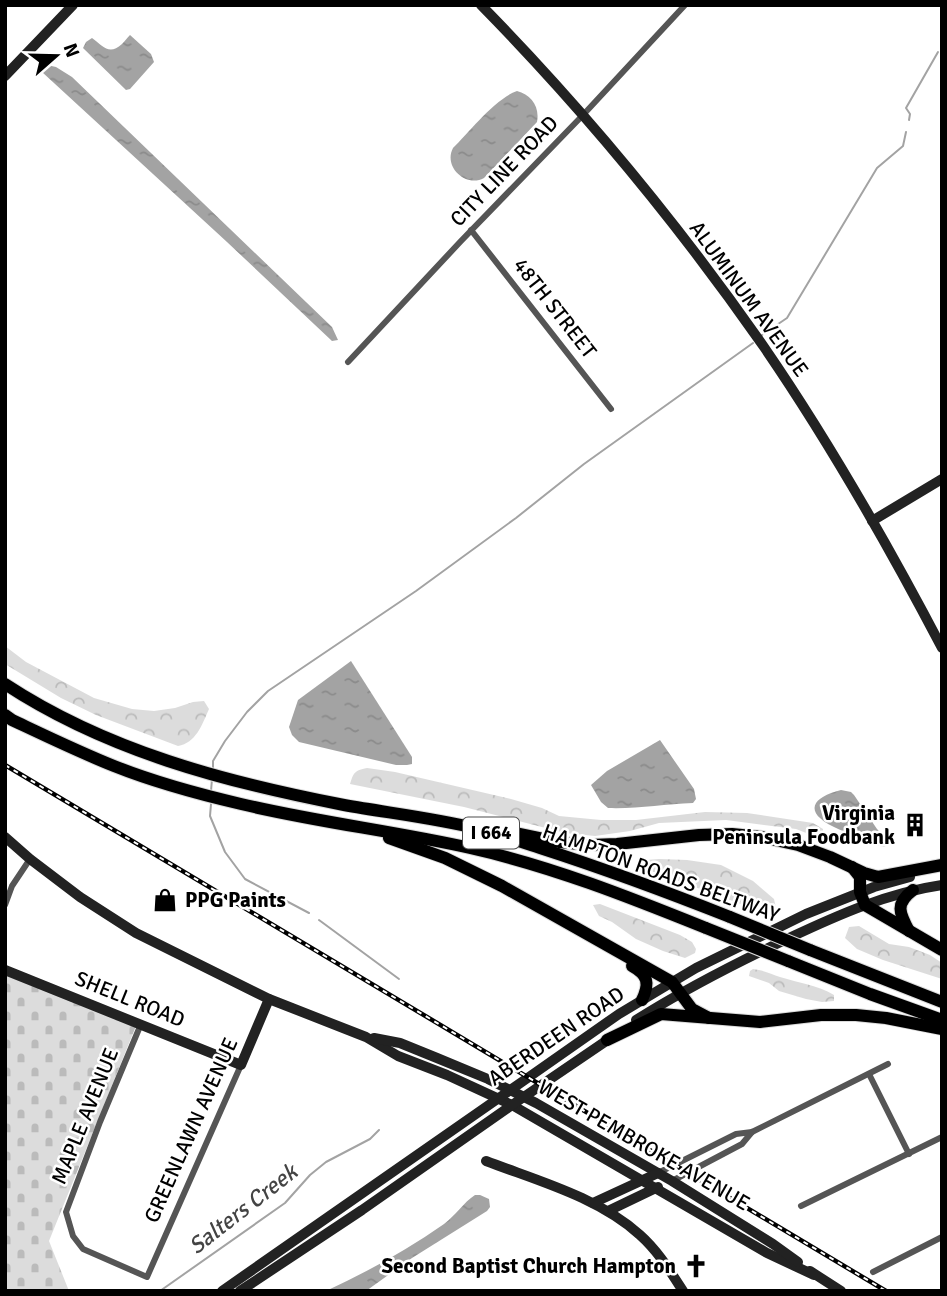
<svg xmlns="http://www.w3.org/2000/svg" width="947" height="1296" font-family="Signika,sans-serif">
  <style>
    .forest { fill: url(#forest-crowns) }
    .cemetery { fill: url(#cemetery-stones) }
    .water { fill: url(#water-ripples) }
    .lines { fill: none; stroke-linecap: round; stroke-linejoin: round }
    .stream { stroke: #a3a3a3; stroke-width: 2 }
    .highway-casing { stroke: #dbdbdb; stroke-width: 14 }
    .street { stroke: #555; stroke-width: 6 }
    .secondary { stroke: #222; stroke-width: 10 }
    .highway { stroke: #000; stroke-width: 12 }
    .rail-casing { stroke: #000; stroke-width: 4.5 }
    .rail { stroke: #fff; stroke-width: 2; stroke-dasharray: 5; stroke-linecap: butt }
    .highway-bridge-casing { stroke: #dbdbdb; stroke-width: 14; stroke-linecap: butt }
    .highway-bridge { stroke: #000; stroke-width: 12 }
    .labels { text-anchor: middle; dominant-baseline: central; stroke-width: 5; stroke-linejoin: round; paint-order: stroke }
    .shield { fill: #fff; stroke: #4c4c4c; stroke-width: 2 }
    .shield-label { font-size: 19px; font-weight: bold; fill: #000 }
    .street-label { font-size: 21px; fill: #000; stroke: #fff }
    .poi-label { font-size: 21px; font-weight: bold; fill: #000; stroke: #fff; text-anchor: end }
    .water-label { font-size: 23px; font-style: italic; fill: #444; stroke: #fff }
  </style>
  <defs>
    <pattern id="forest-crowns" width="20" height="18" patternUnits="userSpaceOnUse" patternTransform="scale(1.75)"><rect width="20" height="18" fill="#dcdcdc"/><path d="M2 6a3 3 0 1 1 6 0M12 15a3 3 0 1 1 6 0" fill="none" stroke="#bbb"/></pattern>
    <pattern id="cemetery-stones" width="16" height="16" patternUnits="userSpaceOnUse" patternTransform="scale(1.75)"><rect width="16" height="16" fill="#dcdcdc"/><path d="M2 7V4a2 2 0 0 1 4 0v3zM10 15v-3a2 2 0 0 1 4 0v3z" fill="#bbb"/></pattern>
    <pattern id="water-ripples" width="26" height="14" patternUnits="userSpaceOnUse" patternTransform="scale(1.75)"><rect width="26" height="14" fill="#a3a3a3"/><path d="M2 4q2-2 4 0t4 0M15 11q2-2 4 0t4 0" fill="none" stroke="#8b8b8b"/></pattern>
  </defs>
  <rect width="100%" height="100%" fill="#fff"/>
  <g class="forest">
    <path d="M5,646L26,662L94,698L132,709L154,711L175,708L193,702L204,701L209,709C202,725 196,743 178,746L96,715L61,698L5,664Z"/>
    <path d="M367,768L395,772L511,799L542,808L559,816L601,820H636L705,812L747,813L813,823L823,829V835L814,836L796,829L726,820L659,823L630,831L595,836L565,833L464,807L350,784C354,772 354,771 367,768Z"/>
    <path d="M659,859L687,860L721,865L753,881L774,899L776,908L769,911L749,907L649,870L642,863L646,860Z"/>
    <path d="M600,904L680,935L692,942L696,949L695,953L685,958L663,951L636,939L612,922L599,916L593,905Z"/>
    <path d="M859,926L889,944L909,947L930,955L942,963V979L883,960L857,949L845,938L849,927Z"/>
    <path d="M753,969C763,970 771,974 780,977C799,983 817,985 834,995V1001L822,1002L806,999L779,991L769,983L749,976L750,971Z"/>
  </g>
  <path class="cemetery" d="M5,975L136,1026L49,1241L69,1291H5Z"/>
  <g class="water">
    <path d="M130,35L151,54L154,62L130,89L126,90L83,48L86,42L92,38C103,46 109,56 122,44C125,41 127,38 130,35Z"/>
    <path d="M42,61L47,65L56,67L72,77L332,327L338,340L332,341L227,242L42,72L38,65Z"/>
    <path d="M517,91C531,95 540,106 537,122L484,178C466,188 443,167 453,148C469,132 496,98 517,91Z"/>
    <path d="M351,661L412,757V764L407,765H396L299,742L292,735L289,727L298,700Z"/>
    <path d="M660,740L694,789L696,799L693,803C664,804 637,809 608,808L601,802L591,785L607,771Z"/>
    <path d="M841,790L851,792L854,795L877,829L887,839L886,846C875,848 866,839 855,835C848,832 841,831 834,827C803,812 812,797 841,790Z"/>
    <path d="M475,1195H480L489,1199L490,1207L487,1211L412,1258L366,1291H326C367,1272 407,1250 444,1224C455,1216 464,1202 475,1195Z"/>
  </g>
  <g class="lines">
    <g class="stream">
      <path d="M909,120L910,114L906,108L938,52"/>
      <path d="M762,335L787,318L877,168L903,146L906,132"/>
      <path d="M213,770V761L225,741L247,712L268,691L416,591L516,518L584,464L753,343"/>
      <path d="M211,791L212,779"/>
      <path d="M211,804L210,816L225,852L245,879L309,913"/>
      <path d="M319,920L399,979"/>
      <path d="M160,1291L285,1203L310,1175L326,1162L370,1139L379,1130"/>
    </g>
    <g class="highway-casing">
      <g id="highway">
        <path d="M5,684C107,751 225,782 344,805C389,813 435,818 479,829C500,834 520,842 540,848C605,869 667,892 730,917"/>
        <path d="M5,715L12,720C46,736 79,752 114,766C154,782 198,794 241,804C316,822 394,831 470,848C551,866 629,897 706,928"/>
        <path d="M511,832L559,842L590,845L617,844L699,835L732,834L762,837L798,845L830,857L864,873L878,877L942,865"/>
        <path d="M389,838L445,858L502,886L672,982L692,1009L709,1018"/>
        <path d="M852,867L860,877V892L865,905L942,950"/>
        <path d="M909,931C899,912 895,904 913,890"/>
        <path d="M810,950L942,1002"/>
        <path d="M788,961L870,994L942,1020"/>
        <path d="M632,966C648,975 650,983 642,1000"/>
        <path d="M607,1040L661,1014L760,1022L821,1015H856L886,1018L942,1029"/>
      </g>
    </g>
    <g class="street">
      <path d="M471,230L611,409"/>
      <path d="M348,362L461,241L583,115L685,5"/>
      <path d="M5,905L12,886L30,859"/>
      <path d="M141,1024L100,1122L66,1212L73,1236L83,1249L147,1277L241,1065"/>
      <path d="M869,1074L909,1154"/>
      <path d="M658,1173L736,1134L752,1132L888,1064"/>
      <path d="M672,1181L742,1144L752,1132"/>
      <path d="M801,1206L942,1137"/>
      <path d="M873,1272L942,1237"/>
    </g>
    <g class="secondary">
      <path d="M481,5C583,109 681,228 764,347C830,443 888,545 942,648"/>
      <path d="M5,76L73,5"/>
      <path d="M872,521L942,479"/>
      <path d="M5,837L30,859L80,897L136,933L269,999L366,1037L398,1056L447,1075L512,1105L767,1253L814,1275"/>
      <path d="M5,970L241,1065L269,999"/>
      <path d="M636,1020C685,989 736,963 789,938C838,915 887,893 942,885"/>
      <path d="M374,1038L400,1043L437,1058L488,1079L536,1103L672,1181L773,1244L798,1262"/>
      <path d="M486,1161C538,1181 598,1197 640,1235C658,1251 670,1271 683,1291"/>
      <path d="M593,1203L658,1173"/>
      <path d="M608,1211L658,1187"/>
      <path d="M810,1271L841,1291"/>
      <path d="M222,1291L529,1077L619,1014L659,990L696,968L806,914L874,887L910,877"/>
      <path d="M240,1291L362,1210L512,1105L612,1037"/>
    </g>
    <use href="#highway" class="highway"/>
    <g class="rail-casing">
      <path id="rail" d="M5,765L886,1291"/>
    </g>
    <use href="#rail" class="rail"/>
    <g class="highway-bridge-casing">
      <g id="highway-bridge">
        <path d="M730,917L810,950"/>
        <path d="M706,928L788,961"/>
      </g>
    </g>
    <use href="#highway-bridge" class="highway-bridge"/>
  </g>
  <defs>
    <g id="building-bare" transform="scale(1.89)"><path d="M-4-6H4V6H1V3H-1V6H-4ZM-2.5-4.3h1.7v1.8h-1.7ZM.8-4.3h1.7v1.8H.8ZM-2.5-1h1.7V.8h-1.7ZM.8-1h1.7V.8H.8Z" fill="#000" stroke="#fff" stroke-width="2.5" paint-order="stroke"/></g>
    <g id="shop-bare" transform="scale(1.89)"><path d="M-5-2.5h2.3a2.7 3.5 0 0 1 5.4 0H5L5.5 6h-11ZM-1.5-2.5h3a1.5 2.3 0 0 0-3 0Z" fill="#000" stroke="#fff" stroke-width="2.5" paint-order="stroke"/></g>
    <g id="church-bare" transform="scale(1.89)"><path d="M-1.2-6h2.4v3.5h3.3v2.4h-3.3V6h-2.4V-.1h-3.3v-2.4h3.3Z" fill="#000" stroke="#fff" stroke-width="2.5" paint-order="stroke"/></g>
  </defs>
  <g fill-rule="evenodd">
    <use href="#building-bare" x="915" y="825"/>
    <use href="#shop-bare" x="165" y="900"/>
    <use href="#church-bare" x="696" y="1266"/>
  </g>
  <g class="labels">
    <rect class="shield" x="463" y="817.5" width="56" height="31" rx="5"/>
    <g class="shield-label">
      <text x="491" y="833">I 664</text>
    </g>
    <g class="street-label">
      <text transform="translate(504 171) rotate(-46)">CITY LINE ROAD</text>
      <text transform="translate(749 299) rotate(54)">ALUMINUM AVENUE</text>
      <text transform="translate(555 308) rotate(52)">48TH STREET</text>
      <text transform="translate(661 873) rotate(20)">HAMPTON ROADS BELTWAY</text>
      <text transform="translate(130 999) rotate(22)">SHELL ROAD</text>
      <text transform="translate(556 1036) rotate(-34)">ABERDEEN ROAD</text>
      <text transform="translate(85 1116) rotate(-68)">MAPLE AVENUE</text>
      <text transform="translate(191 1130) rotate(-66)">GREENLAWN AVENUE</text>
      <text transform="translate(644 1145) rotate(30)">WEST PEMBROKE AVENUE</text>
    </g>
    <g class="poi-label">
      <text x="895" y="813">Virginia<tspan x="895" dy="24">Peninsula Foodbank</tspan></text>
      <text x="185" y="900" text-anchor="start">PPG Paints</text>
      <text x="676" y="1266">Second Baptist Church Hampton</text>
    </g>
    <g class="water-label">
      <text transform="translate(243 1209) rotate(-38)">Salters Creek</text>
    </g>
  </g>
  <rect width="947" height="1296" fill="none" stroke="#000000" stroke-width="14"/>
  <g transform="translate(56 56) rotate(70)" stroke="#ffffff" stroke-width="5" paint-order="stroke">
  <path d="M0-5L12 26L0 18L-12 26Z" fill="#000000"/>
  <text y="-10" font-size="19" font-weight="bold" text-anchor="middle" fill="#000000">N</text>
  </g>
</svg>
